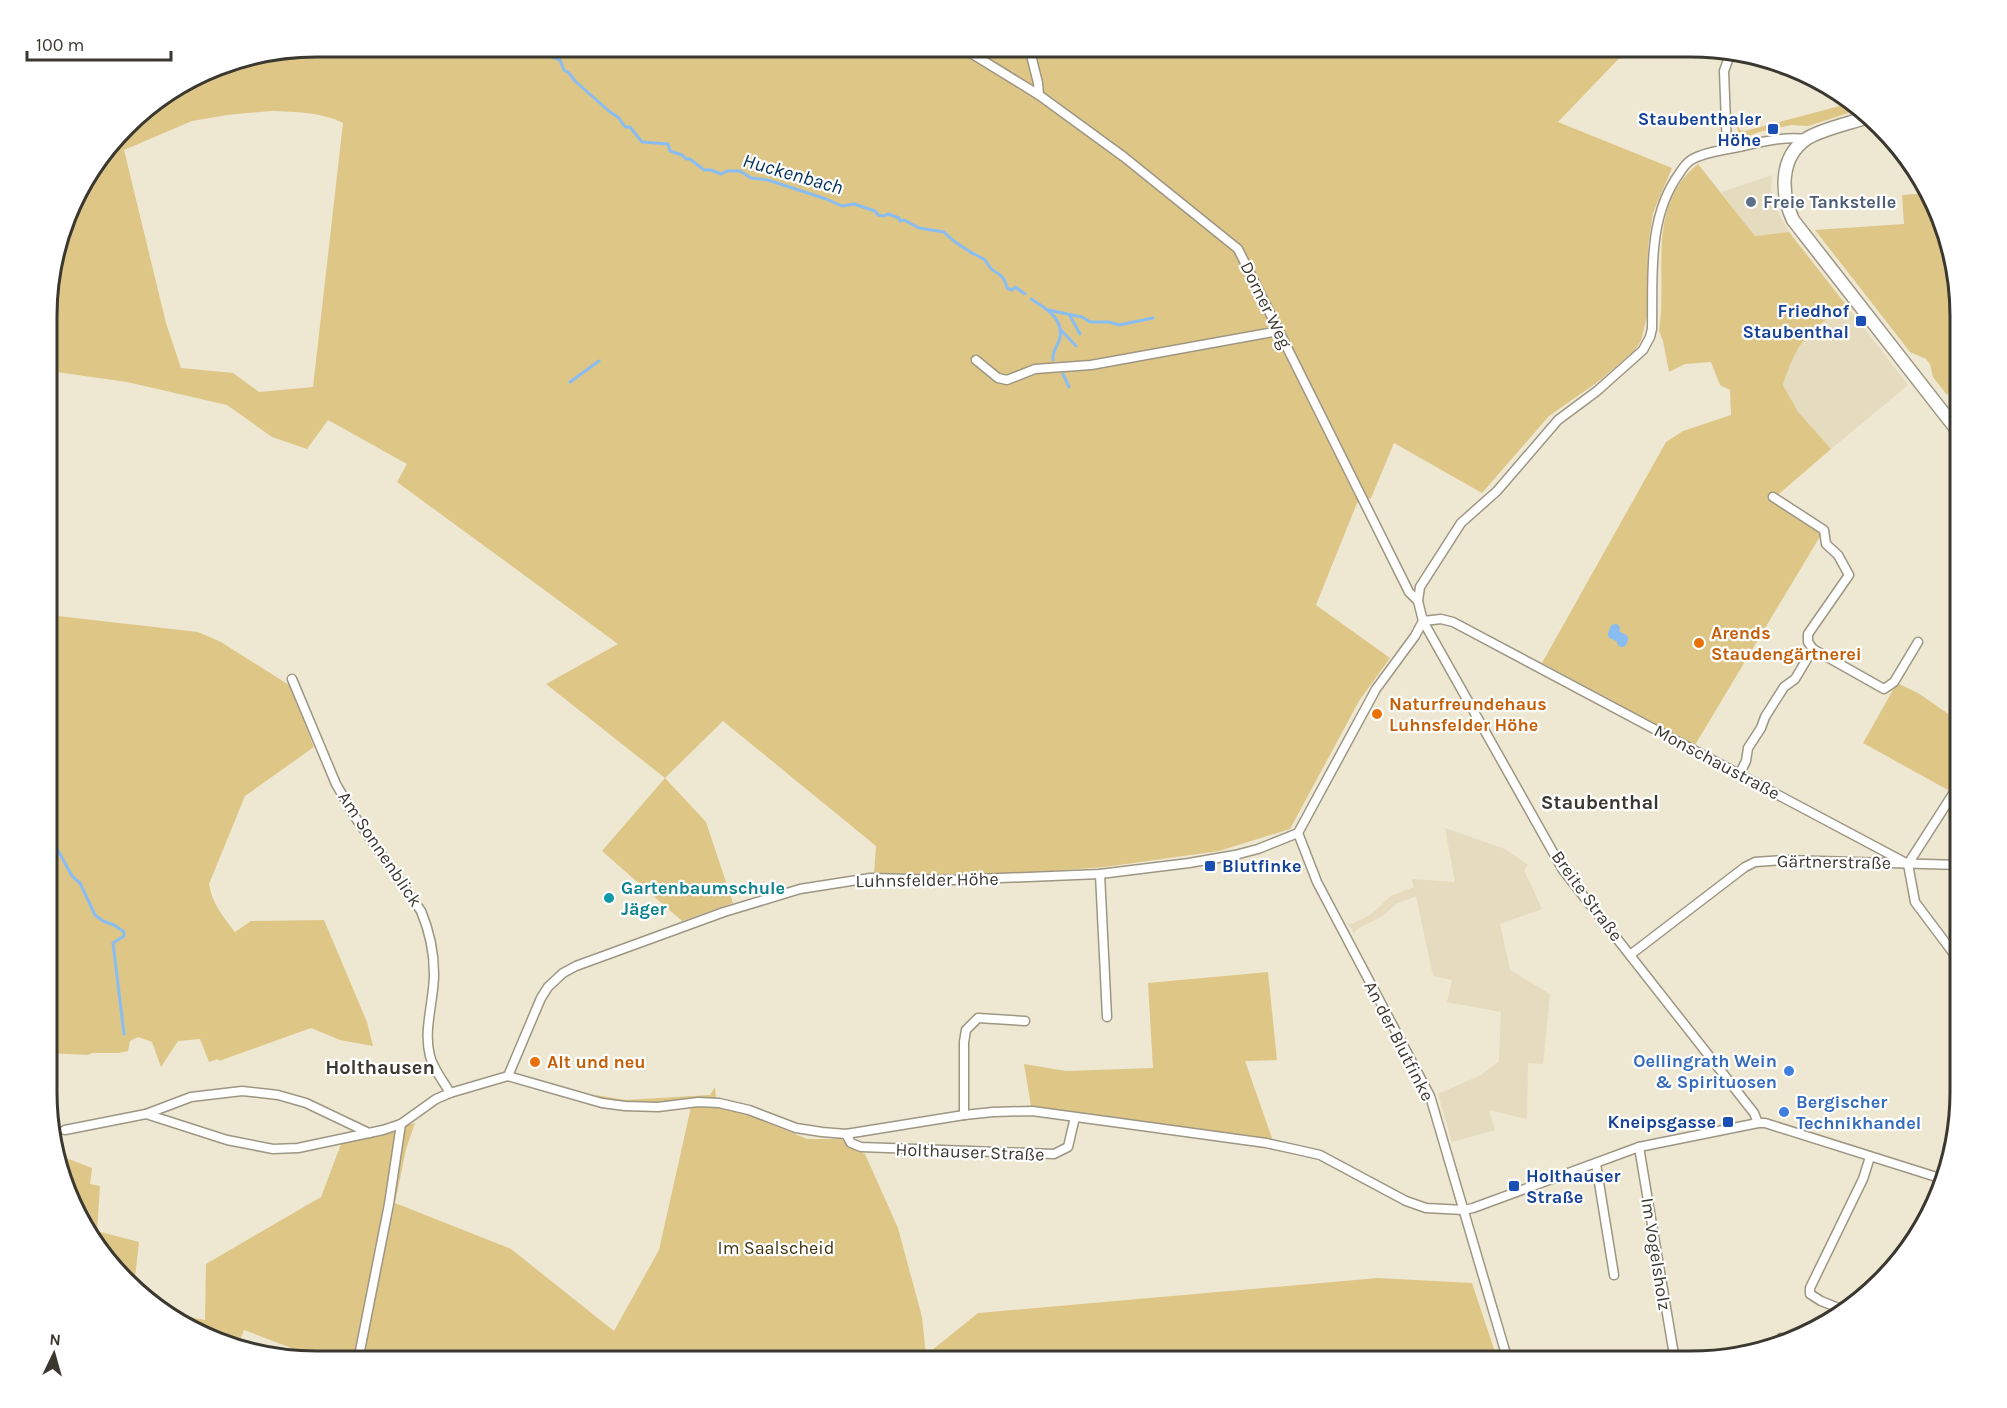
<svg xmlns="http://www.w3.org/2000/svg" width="2007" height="1408" font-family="Karla,sans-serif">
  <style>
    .built { fill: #e5dbbf }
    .green { fill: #dec687; fill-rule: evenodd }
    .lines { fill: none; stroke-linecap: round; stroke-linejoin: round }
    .stream { stroke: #89bdf2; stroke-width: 3 }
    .canal { stroke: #89bdf2; stroke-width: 10 }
    .minor-casing { stroke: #9d9683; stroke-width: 11 }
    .secondary-casing { stroke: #9d9683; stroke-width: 15 }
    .minor { stroke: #fff; stroke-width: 8 }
    .secondary { stroke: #fff; stroke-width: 12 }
    .transit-dot { fill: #1a4fb4; stroke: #fff; stroke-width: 2 }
    .service-dot { fill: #5c6f8a; stroke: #fff; stroke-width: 2 }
    .food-dot { fill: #e8710a; stroke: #fff; stroke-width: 2 }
    .culture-dot { fill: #0f9aa8; stroke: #fff; stroke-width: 2 }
    .shop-dot { fill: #3f7fe0; stroke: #fff; stroke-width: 2 }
    .labels { text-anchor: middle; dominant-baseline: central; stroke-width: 4.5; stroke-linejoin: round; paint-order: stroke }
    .transit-label { font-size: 18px; font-weight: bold; fill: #164399; stroke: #fff; text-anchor: end }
    .service-label { font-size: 18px; font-weight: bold; fill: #4e5e75; stroke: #fff; text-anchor: start }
    .street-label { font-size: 18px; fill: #3b3830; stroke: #fff }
    .food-label { font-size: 18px; font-weight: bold; fill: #c56008; stroke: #fff; text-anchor: start }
    .culture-label { font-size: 18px; font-weight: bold; fill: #0d838f; stroke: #fff; text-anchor: start }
    .shop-label { font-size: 18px; font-weight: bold; fill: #366cbe; stroke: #fff; text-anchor: end }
    .park-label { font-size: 18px; fill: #42340c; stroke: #fff }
    .water-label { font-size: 20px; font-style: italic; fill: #00325b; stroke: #fff }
    .neighbourhood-label { font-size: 20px; font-weight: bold; fill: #3b3830; stroke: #fff }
    .rim { fill: none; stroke: #3b3830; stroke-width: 3 }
  </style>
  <rect width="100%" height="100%" fill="#eee7d2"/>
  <g class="built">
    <path d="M1772,175L1771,189L1775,206L1789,232L1755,236L1721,192Z"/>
    <path d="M1847,306L1908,385L1831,449L1797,412L1783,385L1789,364L1807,336L1822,321Z"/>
    <path d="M1445,828L1505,849L1528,865L1524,870L1542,909L1500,924L1510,970L1550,994L1543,1064L1528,1063L1527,1119L1489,1110L1495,1130L1452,1142L1438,1094L1481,1075L1499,1061L1501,1012L1447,1002L1452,980L1433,976L1416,896L1396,904L1384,915L1356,930L1354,934L1348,923L1352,924L1370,915L1391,896L1414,887L1412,879L1455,882Z"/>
  </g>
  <g class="green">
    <path d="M316,47H1630L1558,122L1672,168L1653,213L1648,245L1647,316L1641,341L1635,350L1599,381L1549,416L1482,493L1394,443L1371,498L1357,503L1316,605L1390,658L1359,701L1290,829L1219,851L1105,867L994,875L874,873L876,846L723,721L665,778L706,822L733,903L682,921L602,851L665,778L546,684L618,644L397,482L407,464L328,420L307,449L272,437L227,405L127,382L49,371V281L74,196L138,114L213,67ZM271,111C295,112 322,112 343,123L313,387L259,392L233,373L181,368L166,323L124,150L192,121L227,115Z"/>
    <path d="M1855,102L1861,109L1808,126L1791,125L1759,132L1744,138L1739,135L1735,119L1740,130L1745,131Z"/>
    <path d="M1698,164L1755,236L1789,232L1847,306C1810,328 1796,343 1783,385L1798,412L1831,449L1773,499L1822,533L1695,745L1542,663L1666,442L1683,431L1731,415L1730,390L1720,385L1711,362L1685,364L1669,372L1663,341L1659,331C1668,273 1645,207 1698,164Z"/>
    <path d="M1928,193L1960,299V386L1947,395L1933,377L1930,364L1926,359L1910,352L1815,230L1904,224L1902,195Z"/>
    <path d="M49,615L198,632L221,642L289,685L314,747L245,796L209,884C212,903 223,917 235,932L251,921L324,920L367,1022L373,1046L340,1040L311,1028L219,1061L218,1059L209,1062L200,1039L178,1041L161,1067L152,1042L138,1037L130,1041L128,1051L119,1053H92L88,1055L49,1053Z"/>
    <path d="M1897,683L1918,693L1960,722V771L1948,790L1863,743Z"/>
    <path d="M1268,972L1277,1060L1245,1061L1273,1141L1031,1106L1024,1064L1066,1071L1153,1068L1148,983Z"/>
    <path d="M715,1087L716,1099L705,1098C668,1101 632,1107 596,1098V1095L625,1100L710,1095Z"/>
    <path d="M704,1105L737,1110L807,1139H841L852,1148L865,1154L898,1228L922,1317L926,1355L978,1313L1378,1278L1472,1283L1498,1361H325L244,1330L238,1345L249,1348L252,1352L229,1347L163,1312L205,1320L206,1264L321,1197L341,1144L415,1123L406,1149L395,1203L511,1249L614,1331L659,1250L691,1107Z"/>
    <path d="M58,1155L92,1168L90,1184L100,1186L97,1231L139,1242L134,1286L82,1227Z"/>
  </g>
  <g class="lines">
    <g class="stream">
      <path d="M532,47L535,50L560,60L564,70L569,73L575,81L610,112L618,117L625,127H630L642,142L668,144L670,151L682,155L686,159H690L704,170H711L721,174L727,171H740L751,178L768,180L826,199L842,206L854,204L875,211L878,215L884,216L888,214L899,218L900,221L904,220L919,228L944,232C951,240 959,245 969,251C974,255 980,256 985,260C988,264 990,269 994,271C1002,275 1005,279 1007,288L1012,290L1015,287L1025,294"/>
      <path d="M1031,299C1046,308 1066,320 1059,341C1056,348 1052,352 1053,360"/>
      <path d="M1048,310L1082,317L1090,322H1109L1119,325L1153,318"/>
      <path d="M1070,316L1080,334"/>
      <path d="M1061,330L1076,346"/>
      <path d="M1063,374L1069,387"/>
      <path d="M570,382L599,361"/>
      <path d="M49,834L72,876L80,883L95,915L103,921L114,925L124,932V936L113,943L124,1034"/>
    </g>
    <path class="canal" d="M1615,629L1613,634L1623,639L1622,642"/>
    <g class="minor-casing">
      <g id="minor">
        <path d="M961,47L1039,95L1124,157L1238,249L1409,592L1418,601"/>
        <path d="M1029,47L1038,83L1039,95"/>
        <path d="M1727,149L1724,71L1731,52"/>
        <path d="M976,360L998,378L1007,380L1035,369L1091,365L1279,331"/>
        <path d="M1773,497L1824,530L1826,544L1838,555L1849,575L1808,634V642L1813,649L1884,689L1894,682L1918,642"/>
        <path d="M1423,621L1441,619L1453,622L1908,864"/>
        <path d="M292,679L336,784L355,817L421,911C429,930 434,953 434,974C434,1001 423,1030 430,1056C433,1069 444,1082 450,1093"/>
        <path d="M1740,773L1746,761L1748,748L1761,728L1765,717L1784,687L1795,679L1813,649"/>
        <path d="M1298,833L1317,882L1430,1096L1508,1361"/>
        <path d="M1908,864L1915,902L1960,962"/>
        <path d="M1908,864L1960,783"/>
        <path d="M1100,874L1107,1017"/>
        <path d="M1630,955L1745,867L1755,862L1785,860L1960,865"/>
        <path d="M508,1076L541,998L548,987L563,973L576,966L724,912L800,889L870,878L953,880L1100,874L1189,863L1235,855L1258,849L1298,833L1376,689L1415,636L1423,621"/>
        <path d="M146,1114L191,1097L242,1091L278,1095L306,1103L369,1133"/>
        <path d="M964,1115V1042L966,1030L978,1018L1025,1021"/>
        <path d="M1758,1123L1754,1113L1563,870L1423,621L1418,601L1420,587L1461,523L1497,491L1558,420L1597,391L1643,350L1650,337L1652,329C1653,277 1647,218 1679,174C1682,169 1685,164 1691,160C1704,152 1724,150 1739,147C1761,142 1784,136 1807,139"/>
        <path d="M65,1130L146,1114L227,1140L273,1149L298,1148L383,1130L401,1124L436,1099L450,1093L508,1076L602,1103L625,1106L658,1107L698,1102L719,1103L749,1110L796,1128L822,1132L846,1134L964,1115L993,1112L1032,1111L1113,1122L1266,1143L1298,1150L1320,1155L1406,1201L1426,1208L1464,1210L1473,1208L1639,1147L1758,1123H1765L1946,1180"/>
        <path d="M846,1134L851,1143L861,1147L1054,1154L1068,1147L1075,1117"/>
        <path d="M1639,1147L1675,1361"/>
        <path d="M1596,1164L1614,1275"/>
        <path d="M1841,1309L1821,1301L1810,1294V1288L1863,1179L1870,1157"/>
        <path d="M1779,1341L1781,1338"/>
        <path d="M358,1361L389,1204L401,1124"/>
      </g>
    </g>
    <g class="secondary-casing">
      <path id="secondary" d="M1868,117C1851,123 1821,129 1806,139C1779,158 1781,194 1793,220L1960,434"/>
    </g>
    <use href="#minor" class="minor"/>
    <use href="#secondary" class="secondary"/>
  </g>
  <g class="transit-dot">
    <rect x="1767" y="123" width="12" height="12" rx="3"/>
    <rect x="1855" y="315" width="12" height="12" rx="3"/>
    <rect x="1204" y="860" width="12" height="12" rx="3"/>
    <rect x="1722" y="1116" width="12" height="12" rx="3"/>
    <rect x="1508" y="1180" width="12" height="12" rx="3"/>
  </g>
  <circle class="service-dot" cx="1751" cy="202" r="6"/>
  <g class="food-dot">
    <circle cx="1699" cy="643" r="6"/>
    <circle cx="1377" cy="714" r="6"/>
    <circle cx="535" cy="1062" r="6"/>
  </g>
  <circle class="culture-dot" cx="609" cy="898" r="6"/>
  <g class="shop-dot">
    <circle cx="1789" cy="1071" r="6"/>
    <circle cx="1784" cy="1112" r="6"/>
  </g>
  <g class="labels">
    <g class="transit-label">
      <text x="1761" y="119">Staubenthaler<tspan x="1761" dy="21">Höhe</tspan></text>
      <text x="1849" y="311">Friedhof<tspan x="1849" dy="21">Staubenthal</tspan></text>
      <text x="1222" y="866" text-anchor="start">Blutfinke</text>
      <text x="1716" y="1122">Kneipsgasse</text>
      <text x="1526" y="1176" text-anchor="start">Holthauser<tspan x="1526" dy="21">Straße</tspan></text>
    </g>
    <g class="service-label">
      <text x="1763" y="202">Freie Tankstelle</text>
    </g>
    <g class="street-label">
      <text transform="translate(1266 305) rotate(64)">Dorner Weg</text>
      <text transform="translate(1717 762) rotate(28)">Monschaustraße</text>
      <text transform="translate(380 849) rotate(56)">Am Sonnenblick</text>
      <text transform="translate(1834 862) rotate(1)">Gärtnerstraße</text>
      <text transform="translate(927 880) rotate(-1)">Luhnsfelder Höhe</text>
      <text transform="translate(1587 896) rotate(54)">Breite Straße</text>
      <text transform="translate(1399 1041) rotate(63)">An der Blutfinke</text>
      <text transform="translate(970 1152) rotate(2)">Holthauser Straße</text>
      <text transform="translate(1656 1254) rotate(81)">Im Vogelsholz</text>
    </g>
    <g class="food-label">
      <text x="1711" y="633">Arends<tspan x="1711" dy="21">Staudengärtnerei</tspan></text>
      <text x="1389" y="704">Naturfreundehaus<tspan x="1389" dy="21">Luhnsfelder Höhe</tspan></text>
      <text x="547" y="1062">Alt und neu</text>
    </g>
    <g class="culture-label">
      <text x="621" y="888">Gartenbaumschule<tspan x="621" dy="21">Jäger</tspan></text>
    </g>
    <g class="shop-label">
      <text x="1777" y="1061">Oellingrath Wein<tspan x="1777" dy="21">&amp; Spirituosen</tspan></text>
      <text x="1796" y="1102" text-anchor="start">Bergischer<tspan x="1796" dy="21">Technikhandel</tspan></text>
    </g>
    <g class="park-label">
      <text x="776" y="1248">Im Saalscheid</text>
    </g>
    <g class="water-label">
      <text transform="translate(793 174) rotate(16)">Huckenbach</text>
    </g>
    <g class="neighbourhood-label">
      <text x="1600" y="802">Staubenthal</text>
      <text x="380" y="1067">Holthausen</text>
    </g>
  </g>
  <path d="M0 0H2007V1408H0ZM316 57H1691A259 259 0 0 1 1950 316V1092A259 259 0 0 1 1691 1351H316A259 259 0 0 1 57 1092V316A259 259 0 0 1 316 57Z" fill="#fff" fill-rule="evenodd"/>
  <path class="rim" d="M316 57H1691A259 259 0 0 1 1950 316V1092A259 259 0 0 1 1691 1351H316A259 259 0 0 1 57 1092V316A259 259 0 0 1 316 57Z"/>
  <g transform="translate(54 1354) rotate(5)" stroke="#ffffff" stroke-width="4.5" paint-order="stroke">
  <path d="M0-4.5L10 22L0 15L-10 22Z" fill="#3b3830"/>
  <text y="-9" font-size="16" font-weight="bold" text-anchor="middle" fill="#3b3830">N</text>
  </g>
  <path d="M27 51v9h144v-9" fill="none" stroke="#3b3830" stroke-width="3"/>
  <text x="36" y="51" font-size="18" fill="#3b3830" stroke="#ffffff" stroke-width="4.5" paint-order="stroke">100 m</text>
</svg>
